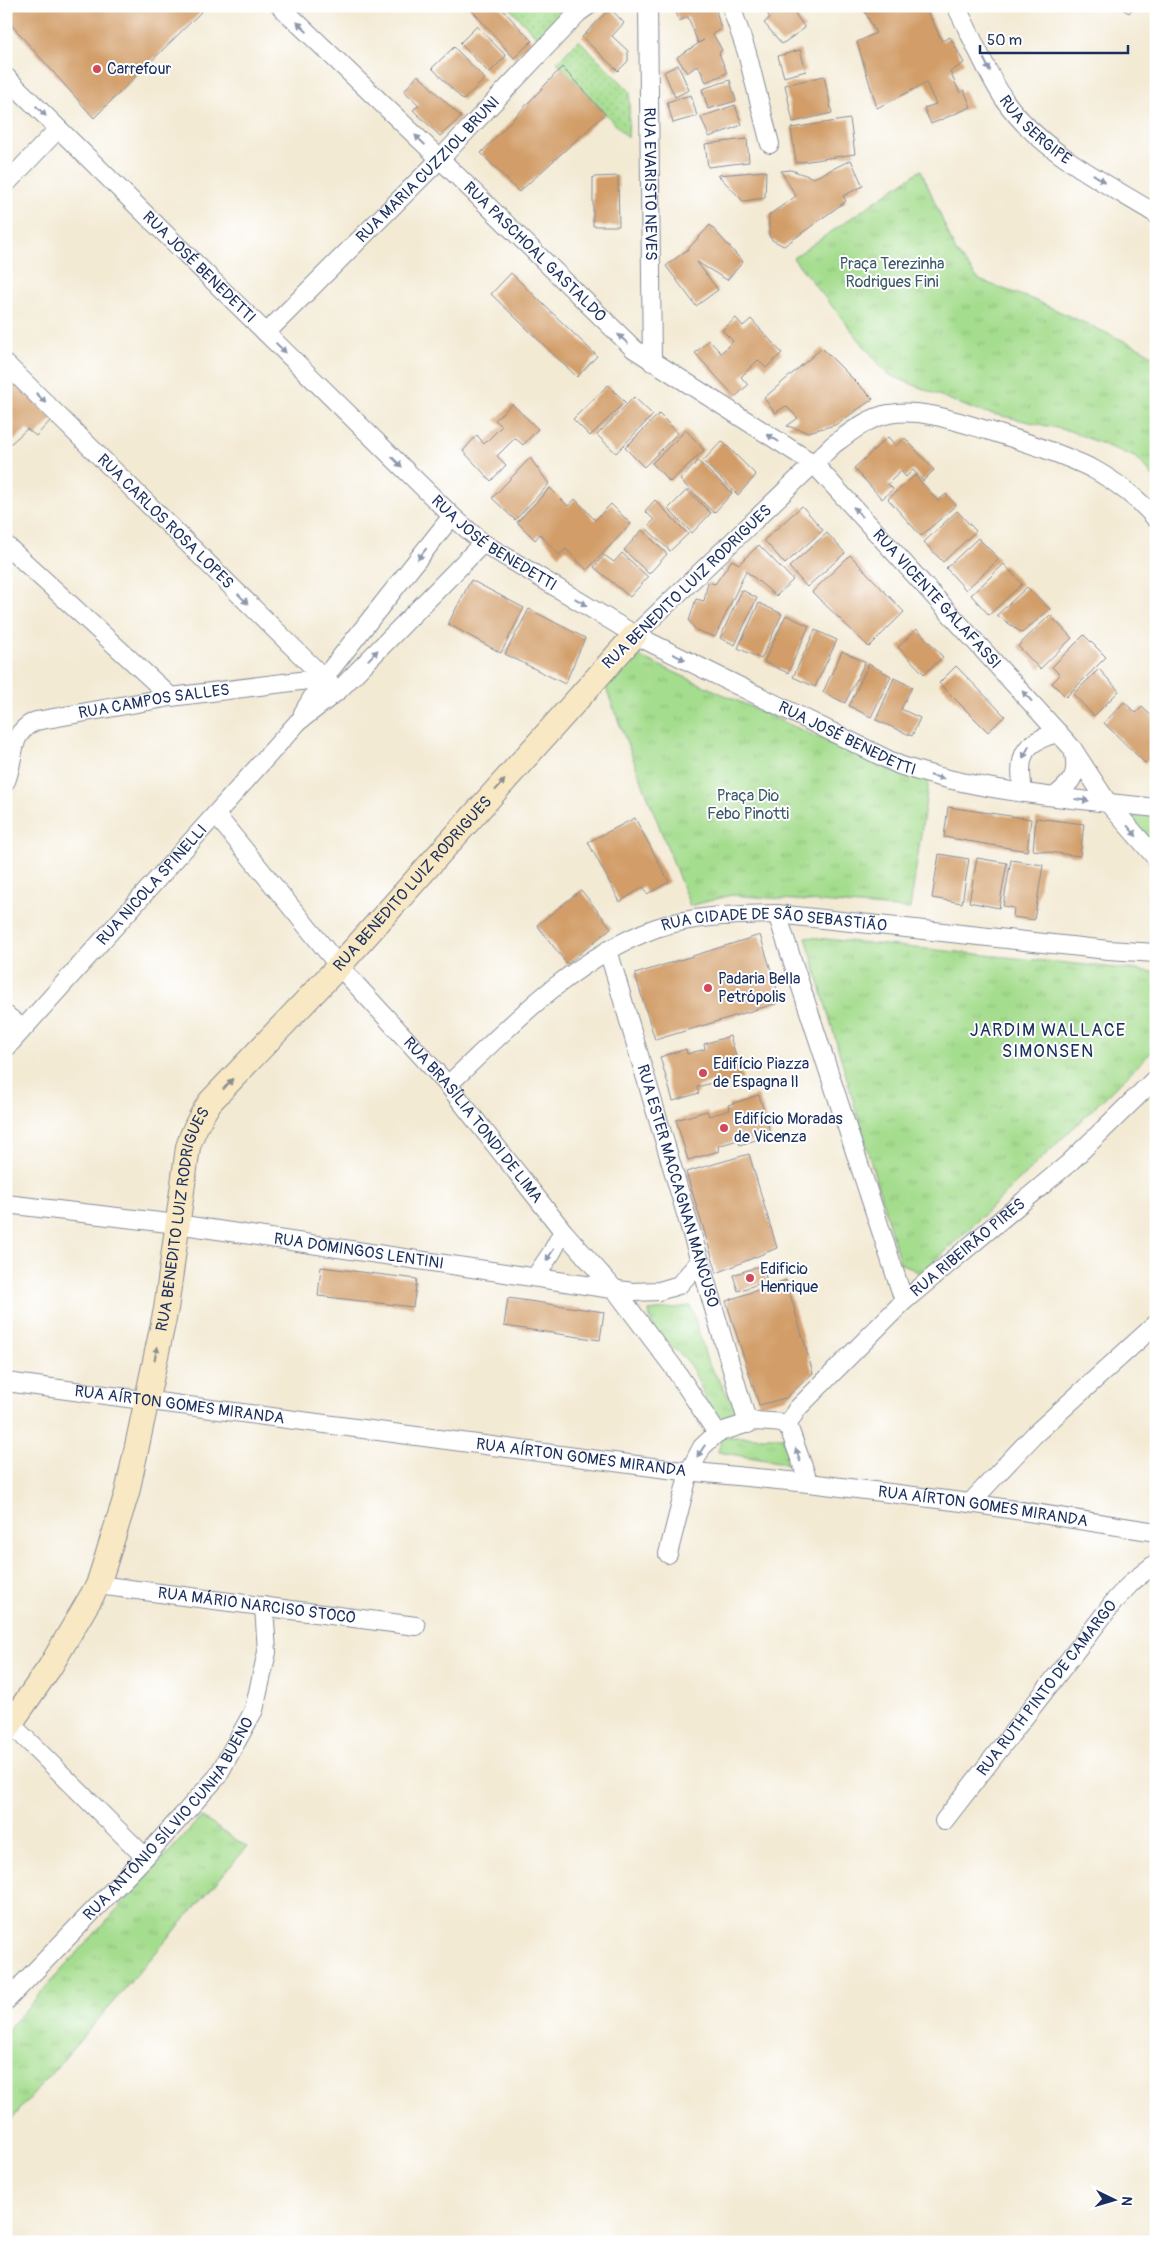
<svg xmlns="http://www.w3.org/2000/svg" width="1162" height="2248" font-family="Pangolin,sans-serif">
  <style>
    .grass { fill: url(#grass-dots); stroke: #608676 }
    .park { fill: url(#park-tufts); stroke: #608676 }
    .building { fill: #d29d67 }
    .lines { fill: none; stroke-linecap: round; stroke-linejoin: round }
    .street-casing { stroke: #878c99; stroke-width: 20 }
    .secondary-casing { stroke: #878c99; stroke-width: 26 }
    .street { stroke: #fff; stroke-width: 18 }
    .secondary { stroke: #f8e8c3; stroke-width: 24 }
    .oneway { fill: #8d97ae }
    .oneway2 { fill: #8a8c90 }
    .poi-dot { fill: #d1495b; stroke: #fff; stroke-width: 2 }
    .labels { text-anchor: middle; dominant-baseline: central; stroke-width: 4; stroke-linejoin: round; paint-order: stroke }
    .poi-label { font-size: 16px; fill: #1b2f5e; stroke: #fff; text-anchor: start }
    .street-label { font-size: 16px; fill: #1b2f5e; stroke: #fff }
    .park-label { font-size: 16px; fill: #3e5a6a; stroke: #fff }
    .neighbourhood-label { font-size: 18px; letter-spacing: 1px; fill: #1b2f5e; stroke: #fff }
  </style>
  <defs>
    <pattern id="grass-dots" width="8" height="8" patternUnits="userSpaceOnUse" patternTransform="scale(1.25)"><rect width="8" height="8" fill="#a5dd8e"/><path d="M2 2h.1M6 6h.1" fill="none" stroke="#8dbe7d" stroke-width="1.8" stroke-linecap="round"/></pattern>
    <pattern id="park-tufts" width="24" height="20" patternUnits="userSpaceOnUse" patternTransform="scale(1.25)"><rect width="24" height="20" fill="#a5dd8e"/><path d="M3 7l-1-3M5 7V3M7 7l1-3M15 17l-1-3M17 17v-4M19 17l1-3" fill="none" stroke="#8dbe7d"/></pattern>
  </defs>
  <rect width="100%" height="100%" fill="#fff"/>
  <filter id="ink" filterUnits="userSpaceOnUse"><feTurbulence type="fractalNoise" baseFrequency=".02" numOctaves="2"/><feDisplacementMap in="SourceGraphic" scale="10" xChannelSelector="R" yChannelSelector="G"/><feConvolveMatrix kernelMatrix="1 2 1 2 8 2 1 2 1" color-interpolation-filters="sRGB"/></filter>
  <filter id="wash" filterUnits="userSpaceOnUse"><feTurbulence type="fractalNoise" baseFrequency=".0096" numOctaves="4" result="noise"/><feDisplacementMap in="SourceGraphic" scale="20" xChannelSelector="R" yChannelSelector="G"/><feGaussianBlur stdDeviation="1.12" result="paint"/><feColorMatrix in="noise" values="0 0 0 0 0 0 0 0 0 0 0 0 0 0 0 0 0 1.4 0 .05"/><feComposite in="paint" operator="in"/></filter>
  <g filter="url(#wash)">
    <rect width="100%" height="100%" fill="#f3ead4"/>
    <g class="grass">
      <path d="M508,6H553L561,14L537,37Z"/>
      <path d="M579,40L630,91L628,138L557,62Z"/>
    </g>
    <g class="park">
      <path d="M921,170L956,252L979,280L1034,300L1144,350L1156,358V480L1137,458L1070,431L975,410L887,374L793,258Z"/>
      <path d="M634,654L890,770L929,779L910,909L731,895L690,906L605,686Z"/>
      <path d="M1125,811L1156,815V853Z"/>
      <path d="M806,937L1156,972V1048L922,1274L900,1263Z"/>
      <path d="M691,1306L707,1361L738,1412L717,1422C709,1407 697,1375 688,1362C672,1343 652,1339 649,1311Z"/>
      <path d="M722,1437H783L790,1464L718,1452Z"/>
      <path d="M201,1817L247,1847L6,2126V2031Z"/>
    </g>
    <g id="blocks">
      <g class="building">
        <path d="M6,6H207L94,118L6,19Z"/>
        <path d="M468,6H499L532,41L514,58Z"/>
        <path d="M674,6H715L721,29L713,34L722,50L719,53L727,73L706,82L698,65L687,73L677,57L704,40L698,43L688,17L679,21Z"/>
        <path d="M763,6H790L805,28L782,44L764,23L770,18Z"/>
        <path d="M862,6H925L942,41L950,37L964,63L950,72L960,93L964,90L971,107L931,124L924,108L936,104L926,83L877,108L857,42L876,33Z"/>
        <path d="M1117,6H1134L1129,13Z"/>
        <path d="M610,8L624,23L612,36L628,51V61L618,71L582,37Z"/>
        <path d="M477,26L506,56L489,73L460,43Z"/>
        <path d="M454,47L485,79L463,100L432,68Z"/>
        <path d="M800,50L806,71L784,77L778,56Z"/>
        <path d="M678,65L689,90L675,97L664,72Z"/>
        <path d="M562,67L605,114L519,192L481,153Z"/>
        <path d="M418,75L461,117L440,136L413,110L419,105L404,91Z"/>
        <path d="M824,76L832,113L793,122L785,85Z"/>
        <path d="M730,80L736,101L708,109L702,89Z"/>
        <path d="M691,95L697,116L673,123L667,102Z"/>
        <path d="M735,105L742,125L709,137L701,117Z"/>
        <path d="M850,119L855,154L796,163L791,128Z"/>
        <path d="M747,139L749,162L708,167L705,144Z"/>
        <path d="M851,160L863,186L843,196L846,201L784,246L772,240L769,235V215L796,196L781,171L791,170L814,178Z"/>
        <path d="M766,171L765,198L743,201L718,175Z"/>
        <path d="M618,176L619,226H593V177Z"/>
        <path d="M710,225L743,262L727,280L697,262L718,290L696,306L666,266L688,249Z"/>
        <path d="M511,273L597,356L577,377L491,294Z"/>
        <path d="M736,318L743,326L751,319L782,353L766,368L758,360L741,377L748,385L735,397L695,353L709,340L721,353L733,341L722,330Z"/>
        <path d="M822,348L873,399L835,425L808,432L787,426L798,418L786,406L775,413L764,398Z"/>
        <path d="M6,375L53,418L36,436L27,429L8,446L6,444Z"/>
        <path d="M608,385L625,402L590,436L573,419Z"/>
        <path d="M634,397L653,415L616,453L597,435Z"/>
        <path d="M512,404L538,429L523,445L515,438L497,456L506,465L491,481L463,451L477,435L484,444L502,426L495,420Z"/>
        <path d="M659,414L678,433L644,467L625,448Z"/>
        <path d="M686,430L704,450L670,482L652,463Z"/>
        <path d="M888,437L896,446L905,438L934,470L923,481L913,470L906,477L901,471L888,484L893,489L882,499L854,468Z"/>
        <path d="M722,441L756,475L738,495L703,461Z"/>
        <path d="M530,458L549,484L515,520L492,498Z"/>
        <path d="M698,461L732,493L714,513L680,480Z"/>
        <path d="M915,475L938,501L946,494L956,505L921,536L888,499Z"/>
        <path d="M550,488L568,506L575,499L595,520L611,504L631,524L587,570L566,549L559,555L540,534L535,540L517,522Z"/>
        <path d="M687,490L711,513L692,533L668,509Z"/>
        <path d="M655,500L688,534L670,551L646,528L654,520L645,511Z"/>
        <path d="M802,506L823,530L785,564L764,540Z"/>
        <path d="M957,511L976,531L943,562L924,542Z"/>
        <path d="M642,530L667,554L649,574L624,550Z"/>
        <path d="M827,533L845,553L807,587L789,567Z"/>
        <path d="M978,538L999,559L966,590L946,568Z"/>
        <path d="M759,545L793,580L776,596L746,571L715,637L696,630L689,621L696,599L704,601L708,582L715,584L732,560L739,564Z"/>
        <path d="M622,553L648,577L630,597L594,567L604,555L614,562Z"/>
        <path d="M850,555L904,612L869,647L812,592Z"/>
        <path d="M1004,564L1022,584L989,615L971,595Z"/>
        <path d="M471,580L524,608L501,653L448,624Z"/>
        <path d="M1027,587L1050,609L1022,633L997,615Z"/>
        <path d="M742,590L757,598L735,645L720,638Z"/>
        <path d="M759,603L782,614L761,659L738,648Z"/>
        <path d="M529,609L585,638L565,684L505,654Z"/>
        <path d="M786,615L809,626L788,673L764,662Z"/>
        <path d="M1050,615L1072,638L1040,669L1018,646Z"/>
        <path d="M917,629L943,657L924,674L898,647Z"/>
        <path d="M815,630L837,640L815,687L793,677Z"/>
        <path d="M1084,635L1106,657L1066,697L1052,683L1060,675L1052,667Z"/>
        <path d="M842,651L865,662L845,703L823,692Z"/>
        <path d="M869,664L891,676L871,717L849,706Z"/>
        <path d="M956,666L1005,716L988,732L939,683Z"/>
        <path d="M1099,669L1119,691L1094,716L1073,694Z"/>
        <path d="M894,678L912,687L901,709L920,718L912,736L876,720Z"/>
        <path d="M1124,702L1136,713L1142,707L1156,720V752L1145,763L1104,723Z"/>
        <path d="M948,807L1031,819L1027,851L944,837Z"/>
        <path d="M635,818L669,882L647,894L643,887L620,902L588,842Z"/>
        <path d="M1036,818L1084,824L1080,856L1033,850Z"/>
        <path d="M939,854L969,859L962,903L932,898Z"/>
        <path d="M977,858L1007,863L999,908L969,902Z"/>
        <path d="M1011,860L1043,865L1034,920L1013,917L1014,908L1003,906Z"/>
        <path d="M581,890L611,928L567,964L537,925Z"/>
        <path d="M760,935L781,1002L655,1040L635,974Z"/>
        <path d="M730,1036L743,1079L717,1087L715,1082L697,1087L699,1093L673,1101L660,1057L686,1049L687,1054L705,1049L704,1044Z"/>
        <path d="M759,1095L771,1135L740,1145L738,1140L718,1146L719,1151L688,1160L676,1120L707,1111L709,1116L730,1110L728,1105Z"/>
        <path d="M749,1154L777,1248L717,1273L686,1172Z"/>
        <path d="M762,1265L767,1281L738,1291L733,1275Z"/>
        <path d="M321,1267L417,1279L413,1307L318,1296Z"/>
        <path d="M786,1280L813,1373L786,1398L759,1405L726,1301Z"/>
        <path d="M508,1298L604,1312L600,1340L504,1326Z"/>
      </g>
    </g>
  </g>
  <g filter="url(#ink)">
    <use href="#blocks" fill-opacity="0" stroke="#878c99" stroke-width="1"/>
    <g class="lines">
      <g class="street-casing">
        <g id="street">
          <path id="s1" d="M280,6L440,159L634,349L814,464L1073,749C1079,773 1074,781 1055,796"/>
          <path id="s2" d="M648,6L652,362"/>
          <path d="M731,6L747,53L770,144"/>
          <path id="s3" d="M956,6C971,35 988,76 1006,102C1042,152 1104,182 1156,214"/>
          <path id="s4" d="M6,77L452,516L483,543L635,635L899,765C978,792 1073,799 1156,808"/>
          <path d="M6,184L58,129"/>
          <path id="s5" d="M266,333L440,159L578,13L588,6"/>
          <path id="s6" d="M6,364L324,678"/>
          <path d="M6,545L171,697"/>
          <path d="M635,635L833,445C849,433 869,417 889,414C923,408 958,422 990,431C1025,442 1060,453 1093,469C1115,481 1140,500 1156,519"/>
          <path d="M303,713L324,678L452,516"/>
          <path d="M1074,751L1108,803L1156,858"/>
          <path id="s7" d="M6,781C16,757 8,733 36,721L171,697L324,678L330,683"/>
          <path d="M1023,791C1017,756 1023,741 1059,733"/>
          <path id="s8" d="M216,815L339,966L448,1085L563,1231L616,1291L674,1368L717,1433"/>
          <path d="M777,914L904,1301"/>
          <path id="s9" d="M608,950L748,1424"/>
          <path d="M6,1015L22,1028"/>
          <path id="s10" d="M6,1048L298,722L339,690L483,543"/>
          <path id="s11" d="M448,1085C511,1025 572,959 656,928C694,915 737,915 777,914L1108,950L1156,953"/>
          <path id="s12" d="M6,1204L177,1224L632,1292L659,1291L679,1285L700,1261"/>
          <path d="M535,1277L552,1252L563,1231"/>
          <path id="s13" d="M6,1382L675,1470L809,1483L970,1503L1156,1532"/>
          <path id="s14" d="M787,1426L797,1409L904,1301L1069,1163L1156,1078"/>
          <path d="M970,1503L1035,1434L1156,1324"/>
          <path d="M668,1554L689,1472L702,1447L717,1433L755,1421L784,1423L790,1431L809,1483"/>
          <path id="s15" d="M98,1585L416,1626"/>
          <path d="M6,1719L145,1857"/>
          <path id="s16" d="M944,1821L1116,1599L1133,1581L1156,1563"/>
          <path id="s17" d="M6,2001L145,1857L217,1777L254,1710L267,1652L264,1606"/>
        </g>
      </g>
      <g class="secondary-casing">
        <g id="secondary">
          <path id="s18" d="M6,1730L50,1667L98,1585L127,1493L166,1309L188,1147C193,1130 200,1117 210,1102L339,966L635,635"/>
        </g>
      </g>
      <use href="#street" class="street"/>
      <use href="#secondary" class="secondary"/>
    </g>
    <defs><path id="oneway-solid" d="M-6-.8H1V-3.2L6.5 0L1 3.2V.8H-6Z" transform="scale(1.25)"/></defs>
    <g class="oneway">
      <use href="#oneway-solid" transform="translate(302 27) rotate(-136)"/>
      <use href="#oneway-solid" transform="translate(987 65) rotate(63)"/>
      <use href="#oneway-solid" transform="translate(41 111) rotate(45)"/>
      <use href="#oneway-solid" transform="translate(420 140) rotate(-136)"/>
      <use href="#oneway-solid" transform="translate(1099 178) rotate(33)"/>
      <use href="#oneway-solid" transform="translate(623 339) rotate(-137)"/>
      <use href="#oneway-solid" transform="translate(281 348) rotate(44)"/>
      <use href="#oneway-solid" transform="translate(41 398) rotate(45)"/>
      <use href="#oneway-solid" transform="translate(773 438) rotate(-148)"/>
      <use href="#oneway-solid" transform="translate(397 462) rotate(44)"/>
      <use href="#oneway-solid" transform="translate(858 512) rotate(-133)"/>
      <use href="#oneway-solid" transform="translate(422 554) rotate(128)"/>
      <use href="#oneway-solid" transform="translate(243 599) rotate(45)"/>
      <use href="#oneway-solid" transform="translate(581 602) rotate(31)"/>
      <use href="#oneway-solid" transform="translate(373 655) rotate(-46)"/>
      <use href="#oneway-solid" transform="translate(679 657) rotate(26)"/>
      <use href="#oneway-solid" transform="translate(1027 696) rotate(-132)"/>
      <use href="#oneway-solid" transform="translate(1026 752) rotate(118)"/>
      <use href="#oneway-solid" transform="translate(937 777) rotate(14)"/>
      <use href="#oneway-solid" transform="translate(1082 800) rotate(7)"/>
      <use href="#oneway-solid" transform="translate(1132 831) rotate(49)"/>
      <use href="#oneway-solid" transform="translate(550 1255) rotate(123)"/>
      <use href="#oneway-solid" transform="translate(701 1451) rotate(124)"/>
      <use href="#oneway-solid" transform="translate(798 1455) rotate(-109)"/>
    </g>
    <g class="oneway2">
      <use href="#oneway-solid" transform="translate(500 785) rotate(-48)"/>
      <use href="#oneway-solid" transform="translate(228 1084) rotate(-47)"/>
      <use href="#oneway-solid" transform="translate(156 1353) rotate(-78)"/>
    </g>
  </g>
  <g class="poi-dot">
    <circle cx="97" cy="69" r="5"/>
    <circle cx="708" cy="988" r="5"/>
    <circle cx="703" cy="1073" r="5"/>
    <circle cx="724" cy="1128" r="5"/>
    <circle cx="750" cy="1278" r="5"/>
  </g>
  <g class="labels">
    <g class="poi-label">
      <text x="107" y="69">Carrefour</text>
      <text x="718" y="979">Padaria Bella<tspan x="718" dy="18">Petrópolis</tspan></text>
      <text x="713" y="1064">Edifício Piazza<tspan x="713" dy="18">de Espagna ll</tspan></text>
      <text x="734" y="1119">Edifício Moradas<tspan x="734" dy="18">de Vicenza</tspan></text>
      <text x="760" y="1269">Edificio<tspan x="760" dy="18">Henrique</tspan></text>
    </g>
    <g class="street-label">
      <text stroke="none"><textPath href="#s3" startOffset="149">RUA SERGIPE</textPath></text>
      <text stroke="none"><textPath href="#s5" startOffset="230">RUA MARIA CUZZIOL BRUNI</textPath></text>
      <text stroke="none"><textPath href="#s2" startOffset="178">RUA EVARISTO NEVES</textPath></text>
      <text stroke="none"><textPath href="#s1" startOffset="354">RUA PASCHOAL GASTALDO</textPath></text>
      <text stroke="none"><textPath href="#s4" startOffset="271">RUA JOSÉ BENEDETTI</textPath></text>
      <text stroke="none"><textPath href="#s6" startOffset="224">RUA CARLOS ROSA LOPES</textPath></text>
      <text stroke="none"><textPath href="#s4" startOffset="676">RUA JOSÉ BENEDETTI</textPath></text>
      <text transform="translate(687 587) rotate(-44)">RUA BENEDITO LUIZ RODRIGUES</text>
      <text stroke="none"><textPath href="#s1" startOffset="889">RUA VICENTE GALAFASSI</textPath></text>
      <text stroke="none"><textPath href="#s7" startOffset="190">RUA CAMPOS SALLES</textPath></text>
      <text stroke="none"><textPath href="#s4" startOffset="1081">RUA JOSÉ BENEDETTI</textPath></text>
      <text stroke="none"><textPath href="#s18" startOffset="968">RUA BENEDITO LUIZ RODRIGUES</textPath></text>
      <text stroke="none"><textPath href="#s10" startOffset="219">RUA NICOLA SPINELLI</textPath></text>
      <text stroke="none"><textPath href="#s11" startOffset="382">RUA CIDADE DE SÃO SEBASTIÃO</textPath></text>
      <text stroke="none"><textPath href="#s8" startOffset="399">RUA BRASÍLIA TONDI DE LIMA</textPath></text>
      <text stroke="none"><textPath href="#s9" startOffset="246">RUA ESTER MACCAGNAN MANCUSO</textPath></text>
      <text stroke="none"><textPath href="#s18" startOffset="548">RUA BENEDITO LUIZ RODRIGUES</textPath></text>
      <text stroke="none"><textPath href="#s14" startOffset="255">RUA RIBEIRÃO PIRES</textPath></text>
      <text stroke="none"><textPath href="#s12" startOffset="356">RUA DOMINGOS LENTINI</textPath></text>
      <text stroke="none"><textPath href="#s13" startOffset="175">RUA AÍRTON GOMES MIRANDA</textPath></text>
      <text stroke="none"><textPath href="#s13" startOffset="580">RUA AÍRTON GOMES MIRANDA</textPath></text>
      <text stroke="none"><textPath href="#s13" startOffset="985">RUA AÍRTON GOMES MIRANDA</textPath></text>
      <text stroke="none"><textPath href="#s15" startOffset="160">RUA MÁRIO NARCISO STOCO</textPath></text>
      <text stroke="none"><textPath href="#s16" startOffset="168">RUA RUTH PINTO DE CAMARGO</textPath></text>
      <text stroke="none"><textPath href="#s17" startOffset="245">RUA ANTÔNIO SÍLVIO CUNHA BUENO</textPath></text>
    </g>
    <g class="park-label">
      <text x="892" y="264">Praça Terezinha<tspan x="892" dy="18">Rodrigues Fini</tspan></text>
      <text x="748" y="796">Praça Dio<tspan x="748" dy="18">Febo Pinotti</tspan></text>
    </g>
    <g class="neighbourhood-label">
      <text x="1048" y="1030">JARDIM WALLACE<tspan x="1048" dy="21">SIMONSEN</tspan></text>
    </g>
  </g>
  <rect width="1162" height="2248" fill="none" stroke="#fff" stroke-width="25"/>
  <g transform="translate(1114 2200) rotate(95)" stroke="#ffffff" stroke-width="4" paint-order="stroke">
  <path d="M0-4L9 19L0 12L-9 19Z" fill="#1b2f5e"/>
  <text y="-8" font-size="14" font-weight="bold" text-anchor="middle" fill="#1b2f5e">N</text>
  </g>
  <path d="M980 45v8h148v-8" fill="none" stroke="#1b2f5e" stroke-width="2.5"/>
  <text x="987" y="45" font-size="15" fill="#1b2f5e" stroke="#ffffff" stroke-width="4" paint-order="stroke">50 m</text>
</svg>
